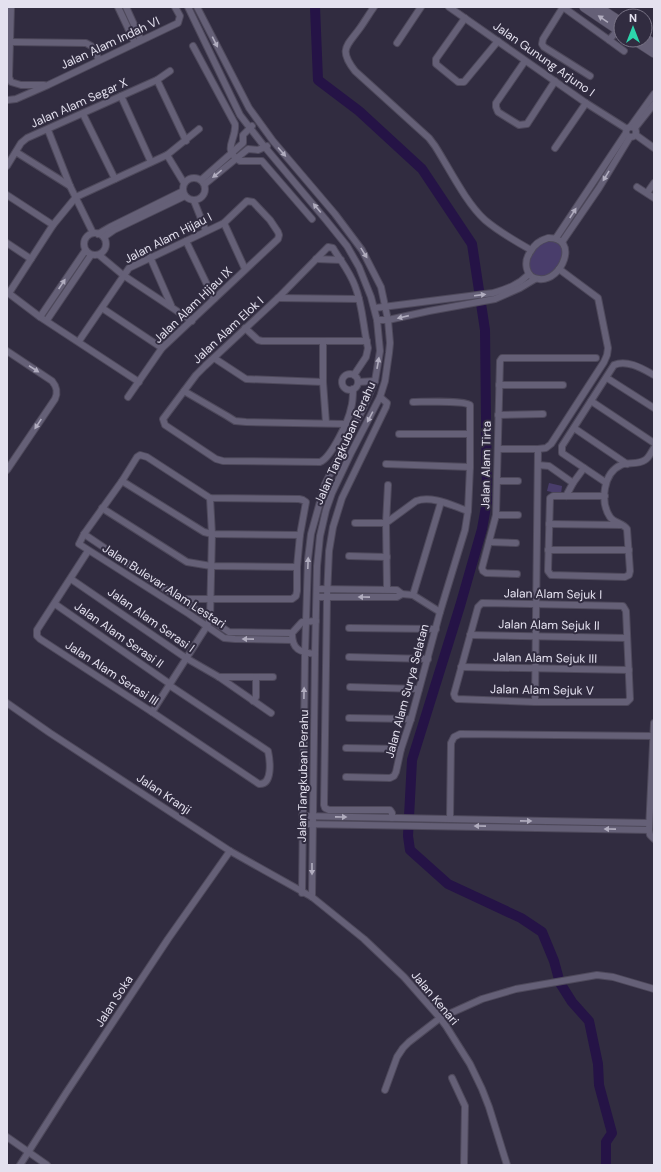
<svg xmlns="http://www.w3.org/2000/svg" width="661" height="1172" font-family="'DM Sans',sans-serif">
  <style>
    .green { fill: #493d6b }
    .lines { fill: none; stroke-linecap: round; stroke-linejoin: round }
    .river { stroke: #251346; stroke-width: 10 }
    .street-casing { stroke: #4e495b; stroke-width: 8 }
    .secondary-casing { stroke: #4e495b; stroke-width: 10 }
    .street { stroke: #656077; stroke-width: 6 }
    .secondary { stroke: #656077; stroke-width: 9 }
    .oneway { fill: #b1adbf }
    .labels { text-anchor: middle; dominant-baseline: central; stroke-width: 4; stroke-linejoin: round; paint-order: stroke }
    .street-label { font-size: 12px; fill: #e4e1ef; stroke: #312c40 }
  </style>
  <rect width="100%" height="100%" fill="#312c40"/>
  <g class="green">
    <path d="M545,240L560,241L564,256L559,269L543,279L534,278L527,262L532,251Z"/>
    <path d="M549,483L562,486L561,494L547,491Z"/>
  </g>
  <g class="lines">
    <path class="river" d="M315,7L318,80L359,111L422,169L472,244L485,330L487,501L482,529L460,606L412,760L408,836L410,850L448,884L521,918L542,932L554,961L560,983L572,1002L589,1021L598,1064L599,1085L612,1133L606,1142V1165"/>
    <g class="street-casing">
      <g id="street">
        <path d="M11,7L9,77L11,82L21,85H44"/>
        <path d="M118,7L135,43"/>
        <path d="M126,7L141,40"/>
        <path d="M188,7L240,115L264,146L326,220L347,246L359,267L371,297L377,320L380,351L375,381L363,409L325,484L311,534L308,559L305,653L302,893"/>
        <path d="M197,7L249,108L273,141L335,214L362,250L381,287L388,320L390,343L389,353L385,381L380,397L351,453L332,493L326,510L320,536L317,566L315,653L312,897"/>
        <path d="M374,7C369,14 365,21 360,28C347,46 338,49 355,71L429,138L435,146C449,168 466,203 485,220C499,232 515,241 531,250"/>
        <path d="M449,7L586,103L627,129"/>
        <path d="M563,7L543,39L542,44L544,47L590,76"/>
        <path d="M563,7L609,40"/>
        <path d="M465,18L436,59V64L458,82H464L498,41"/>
        <path d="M618,30L609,40L624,51"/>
        <path d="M11,42L86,43L93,47L99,60"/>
        <path d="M397,43L421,7"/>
        <path d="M193,46L235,124C237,140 221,149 240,161H262L312,219"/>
        <path d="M525,61L496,103V107L498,112L519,125L527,124L555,81"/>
        <path d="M157,80L186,141"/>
        <path d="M121,96L151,162"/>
        <path d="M8,100L16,99L48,85L178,23L180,16L175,7"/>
        <path d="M83,114L115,179"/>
        <path d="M631,126L654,94"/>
        <circle cx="631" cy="132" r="5"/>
        <path d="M635,128L654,104"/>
        <path d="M48,130L70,186L93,233"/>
        <path d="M636,135L654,148"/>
        <path d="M555,148L586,103"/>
        <path d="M16,152L70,186"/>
        <path d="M167,155L184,183"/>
        <path d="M7,166L21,143L27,138L157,80L170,71"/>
        <circle cx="194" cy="189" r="11"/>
        <path d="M201,180L243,143V135L252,126"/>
        <path d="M205,184L248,149L258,150L267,146"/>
        <path d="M637,187L654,198"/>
        <path d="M647,193L654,183"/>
        <path d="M7,195L53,225"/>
        <path d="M194,201L206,231"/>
        <path d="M224,223L245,269"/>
        <circle cx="95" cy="244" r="11"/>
        <path d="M98,234L110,227L183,191"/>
        <path d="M104,237L114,230L185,196"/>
        <path d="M548,238C580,237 562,282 539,279C525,278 523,261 531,251C534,245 541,240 548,238Z"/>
        <path d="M556,238L626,133"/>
        <path d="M186,241L214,299"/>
        <path d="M562,242L599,188L630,137"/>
        <path d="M7,243L31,259"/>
        <path d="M99,255L123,275L192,321"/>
        <path d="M150,257L171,305"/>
        <path d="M316,259L341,260"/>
        <path d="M7,292L40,317L139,382"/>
        <path d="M9,293L53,225L76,197L167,155L199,129"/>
        <path d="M278,298L359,299"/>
        <path d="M102,308L162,348"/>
        <path d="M375,308L493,293C507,289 518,285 528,275"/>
        <path d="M40,317L85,251"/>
        <path d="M47,320L91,255"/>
        <path d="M377,320H388L429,311L495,299L520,288L535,279"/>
        <path d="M245,328L258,340L262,341H367"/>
        <path d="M79,341L129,268L224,223L247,201L253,202L270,220L278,232L279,235L278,239L162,348L128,397"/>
        <path d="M323,341V382L326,423"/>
        <path d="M7,351L52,381C57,387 58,392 55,399L7,470"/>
        <path d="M214,358L246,379L323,382"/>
        <circle cx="350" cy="382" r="8"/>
        <path d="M607,378L654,408"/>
        <path d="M358,382L375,381"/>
        <path d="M499,385H563"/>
        <path d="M353,389C353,395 353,402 351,408C349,420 331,458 320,462L223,461L216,459L165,425L163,419L196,375L205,366L278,298L328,247L333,248C340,260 350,272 355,286C363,306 363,327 368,348L366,357L354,375"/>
        <path d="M184,391L227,416L235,421L246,422L346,424"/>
        <path d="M380,397L387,403L386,407L342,498L333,527L329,551L327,597L324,805L325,808L329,810H390L392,813V818"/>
        <path d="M591,401L654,443"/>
        <path d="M498,415L543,414"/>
        <path d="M574,428L627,464"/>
        <path d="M399,434H470"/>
        <path d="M498,449H538"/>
        <path d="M386,464L470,467"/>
        <path d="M538,465L549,466L573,483"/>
        <path d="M122,481L204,532L212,534L300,535"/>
        <path d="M497,481H518"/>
        <path d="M605,482L562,453V446L614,365C627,359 643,369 654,375"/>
        <path d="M566,496L573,483L584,468"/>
        <path d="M605,496H553L550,498L548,571L551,575L625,577L629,575L630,571L627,529C623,523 614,523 610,517C600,502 603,473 621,465C628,462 638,465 645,460C649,458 651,452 654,448"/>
        <path d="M102,508L187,562L211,566L297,567"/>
        <path d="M496,515H518"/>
        <path d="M355,523H386L416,501C432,495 453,506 468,511"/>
        <path d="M549,524L621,525"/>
        <path d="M84,534L229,632L292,633"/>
        <path d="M489,542L516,543"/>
        <path d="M548,550H629"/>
        <path d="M88,551L37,630V636L40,639L152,712L259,784C273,785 270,760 268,751L169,685"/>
        <path d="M349,556L387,557"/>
        <path d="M517,574L486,573L483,571L482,568L496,515L500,361L502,358H596"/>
        <path d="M71,579L186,658L219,677L271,713"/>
        <path d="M317,589L397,590L402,594L413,595L440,612"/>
        <path d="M387,589L386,523L388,485"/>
        <path d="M413,595L441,502"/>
        <path d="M317,597H397L402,594"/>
        <path d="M182,599H292L296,596L297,591V567L300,535L306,502L303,500L299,499L210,498L147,457L140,455L137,457L122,481L84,534L79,544L189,614L224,638L235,639L292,640"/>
        <path d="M482,603L623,606L626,611L630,699L627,702H535L457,699L455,697L454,694L478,607Z"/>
        <path d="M55,604L170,684"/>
        <path d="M349,628L436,629"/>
        <path d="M470,635L627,638"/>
        <path d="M315,654C300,652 292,650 292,633L302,622L316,621"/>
        <path d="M349,657L428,659"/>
        <path d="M461,667L629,670"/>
        <path d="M219,677H273"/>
        <path d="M350,687L419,689"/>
        <path d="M253,701L256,697V677"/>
        <path d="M535,702L538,449L546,448L551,444L604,362L607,355L608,348L598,298L559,269"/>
        <path d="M7,703L50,733L230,851L312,897L364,939L404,977L440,1018L446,1026L470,1064L482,1089L489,1107L507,1165"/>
        <path d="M152,712L207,626L210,619L212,534L210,498"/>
        <path d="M349,718L411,719"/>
        <path d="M654,723L649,830L650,835L654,839"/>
        <path d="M346,748L401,749"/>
        <path d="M346,777L390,778L394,776L396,772L401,749L411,719L440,612L465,530L468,511L470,467V405C463,400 424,402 413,402"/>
        <path d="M302,816L649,823"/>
        <path d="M450,819L451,743L454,737L460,734L653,736"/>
        <path d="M302,824L649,830"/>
        <path d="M452,1078L465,1106L464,1165"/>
        <path d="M385,1090L397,1057L403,1048L409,1042L440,1018L482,999L516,989L597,975L613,977L654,989"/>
        <path d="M7,1137L47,1165"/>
        <path d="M20,1165L66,1093L168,939L230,851"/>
      </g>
    </g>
    <g class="secondary-casing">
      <g id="secondary">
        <path d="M584,7L621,32"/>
        <path d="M598,7L621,22"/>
        <path d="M645,38L654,44"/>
        <path d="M634,40L654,53"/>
      </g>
    </g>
    <use href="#street" class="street"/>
    <use href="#secondary" class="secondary"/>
  </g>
  <defs><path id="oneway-solid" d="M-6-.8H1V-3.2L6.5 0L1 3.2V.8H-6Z"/></defs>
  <g class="oneway">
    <use href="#oneway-solid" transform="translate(603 19) rotate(-146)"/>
    <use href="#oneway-solid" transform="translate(215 42) rotate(63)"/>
    <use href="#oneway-solid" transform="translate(282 152) rotate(49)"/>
    <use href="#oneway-solid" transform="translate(217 174) rotate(141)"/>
    <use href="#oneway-solid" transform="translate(606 176) rotate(121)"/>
    <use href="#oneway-solid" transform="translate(317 208) rotate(-130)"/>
    <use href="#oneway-solid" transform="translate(573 213) rotate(-57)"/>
    <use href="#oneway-solid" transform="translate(364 253) rotate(58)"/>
    <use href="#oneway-solid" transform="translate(62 284) rotate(-56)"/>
    <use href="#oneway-solid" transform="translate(480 295) rotate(-7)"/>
    <use href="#oneway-solid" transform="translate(403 317) rotate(167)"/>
    <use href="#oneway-solid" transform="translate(378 363) rotate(-80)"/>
    <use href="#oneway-solid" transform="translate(34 369) rotate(33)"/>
    <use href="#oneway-solid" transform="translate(370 417) rotate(118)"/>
    <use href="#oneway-solid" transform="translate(38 424) rotate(124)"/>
    <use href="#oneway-solid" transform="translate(308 563) rotate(-88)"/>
    <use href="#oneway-solid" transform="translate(364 597) rotate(-179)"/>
    <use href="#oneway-solid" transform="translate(248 639) rotate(-179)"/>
    <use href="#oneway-solid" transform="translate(304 693) rotate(-89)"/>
    <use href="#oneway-solid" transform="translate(341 817) rotate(1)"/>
    <use href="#oneway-solid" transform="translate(526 821) rotate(1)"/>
    <use href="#oneway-solid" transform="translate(480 826) rotate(-179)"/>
    <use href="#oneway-solid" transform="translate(610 829) rotate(-179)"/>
    <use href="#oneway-solid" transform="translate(312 869) rotate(90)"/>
  </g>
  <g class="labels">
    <g class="street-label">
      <text transform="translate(110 43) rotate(-25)">Jalan Alam Indah VI</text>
      <text transform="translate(544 59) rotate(35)">Jalan Gunung Arjuno I</text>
      <text transform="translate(79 103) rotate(-24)">Jalan Alam Segar X</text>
      <text transform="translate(168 238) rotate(-27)">Jalan Alam Hijau I</text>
      <text transform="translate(193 305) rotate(-44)">Jalan Alam Hijau IX</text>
      <text transform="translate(228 330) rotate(-43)">Jalan Alam Elok I</text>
      <text transform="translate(345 443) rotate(-66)">Jalan Tangkuban Perahu</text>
      <text transform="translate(486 465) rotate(-89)">Jalan Alam Tirta</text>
      <text transform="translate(164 586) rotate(33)">Jalan Bulevar Alam Lestari</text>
      <text transform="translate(553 594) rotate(1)">Jalan Alam Sejuk I</text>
      <text transform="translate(151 620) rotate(35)">Jalan Alam Serasi I</text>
      <text transform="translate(549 625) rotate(1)">Jalan Alam Sejuk II</text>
      <text transform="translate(119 635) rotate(35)">Jalan Alam Serasi II</text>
      <text transform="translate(545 658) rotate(1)">Jalan Alam Sejuk III</text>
      <text transform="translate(112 673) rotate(33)">Jalan Alam Serasi III</text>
      <text transform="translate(542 690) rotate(1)">Jalan Alam Sejuk V</text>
      <text transform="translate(407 691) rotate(-75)">Jalan Alam Surya Selatan</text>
      <text transform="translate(303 776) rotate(-89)">Jalan Tangkuban Perahu</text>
      <text transform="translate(164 794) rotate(34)">Jalan Kranji</text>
      <text transform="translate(435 998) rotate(50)">Jalan Kenari</text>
      <text transform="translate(114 1001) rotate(-57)">Jalan Soka</text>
    </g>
  </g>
  <rect width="661" height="1172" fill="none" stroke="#e4e1ef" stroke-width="16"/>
  <g transform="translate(633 28)"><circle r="19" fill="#312c40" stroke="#797486"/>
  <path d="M0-3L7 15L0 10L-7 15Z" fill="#2cd5ab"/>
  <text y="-6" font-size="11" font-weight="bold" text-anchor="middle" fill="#e4e1ef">N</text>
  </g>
</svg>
